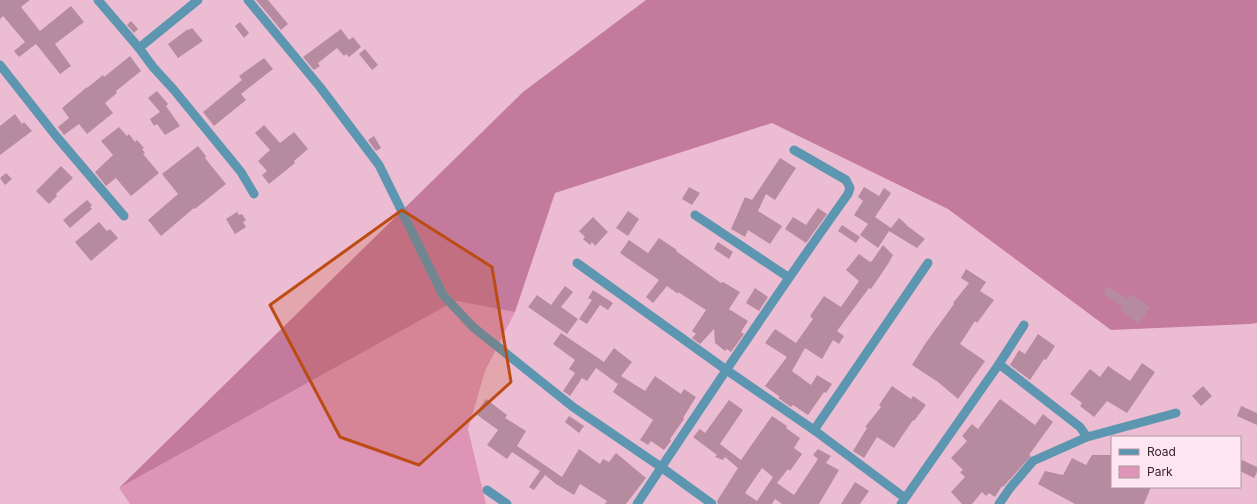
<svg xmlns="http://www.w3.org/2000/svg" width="1257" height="504" font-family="Inter,sans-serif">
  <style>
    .green { fill: #dd94b7 }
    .forest { fill: #c37a9d }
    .building { fill: #b78b9f; fill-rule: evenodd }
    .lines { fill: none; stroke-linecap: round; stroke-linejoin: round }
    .street { stroke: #5d96b1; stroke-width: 9 }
    .marked { fill: #bc4c14; fill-opacity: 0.2; stroke: #bc4c14; stroke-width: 3; stroke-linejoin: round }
  </style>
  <rect width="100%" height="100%" fill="#ecbdd2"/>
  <path class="green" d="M455,301L515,312L485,371L468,429L486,504H130L119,488Z"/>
  <path class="forest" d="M646,0H1257V323L1249,324L1111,330L948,209L772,123L555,193L515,312L455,301L119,488L523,92Z"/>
  <g class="building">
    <path d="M0,0H30L21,7L40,31L71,6L84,22L55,44L71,66L60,74L36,44L19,57L14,51L25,42L3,16L0,19Z"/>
    <path d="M256,0H268L288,24L281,30Z"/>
    <path d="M131,21L138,29L134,33L127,25Z"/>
    <path d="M240,22L249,33L244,38L235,26Z"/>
    <path d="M192,28L203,41L178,58L168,44L188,29L189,30Z"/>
    <path d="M341,29L349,40L353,37L361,47L349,57L346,54L344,56L337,48L318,63L320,66L314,70L303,57Z"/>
    <path d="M365,49L378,65L372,70L359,54Z"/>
    <path d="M130,56L141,71L116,91L117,93L105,103L113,113L87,134L79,124L64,135L58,127L69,118L62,108L87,87V88L103,75L104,77Z"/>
    <path d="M264,58L273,69L241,94L246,100L214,126L203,112L242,80L239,76Z"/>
    <path d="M157,91L168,104L166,106L180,126L165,135L157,124L154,126L150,119L160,112L148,98Z"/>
    <path d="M15,114L22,124L24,122L32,131L0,155V126Z"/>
    <path d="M264,125L280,143L294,132L308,149L294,161L295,163L269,184L262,175L267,171L258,161L270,150L255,133Z"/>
    <path d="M119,127L127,136L129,134L135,142L137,140L144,148L142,149L145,153L143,154L159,173L131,196L116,178L106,186L95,172L113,155L101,141Z"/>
    <path d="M374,136L381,148L376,151L368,140Z"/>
    <path d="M198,146L206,156L205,158L226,184L195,209L194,208L161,236L148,220L178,194L162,174Z"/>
    <path d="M780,158L796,168L775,200L766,194L758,211L782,226L770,244L748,230L745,237L731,229L745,197L752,200Z"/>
    <path d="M61,166L73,178L56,194L57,196L49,204L36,191Z"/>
    <path d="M6,173L12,179L5,185L0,178Z"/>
    <path d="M689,187L700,193L692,205L682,199Z"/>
    <path d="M864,187L879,196L884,188L891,193L875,217L891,228L899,218L907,225H906L925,239L917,248L889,231L878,248L860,235L868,224L854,215L863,201L858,197Z"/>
    <path d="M87,200L92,205L90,207L92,209L70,228L63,220Z"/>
    <path d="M818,208L827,214L806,243L785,229L793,217L806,225Z"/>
    <path d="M628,211L639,219L628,236L616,228Z"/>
    <path d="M237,212L239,215L242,214L246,220L243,222L246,227L235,234L226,219Z"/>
    <path d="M593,217L608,232L595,246L592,242L590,245L583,239L585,237L579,231Z"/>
    <path d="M99,222L107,231L110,229L118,238L91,261L75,242Z"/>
    <path d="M842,225L860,237L856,243L838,231Z"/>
    <path d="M659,238L677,250L676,251L721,283L723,282L740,292L729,309L748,321L741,332L744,334L731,352L727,349L725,351L715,343L714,329L700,344L692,338L696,334L692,331L706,310L678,292V294L667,286L653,303L646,297L659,280L620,253L629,240L648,253Z"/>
    <path d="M718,242L733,252L729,259L714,249Z"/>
    <path d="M883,245L893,255L888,264L871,289L869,288L837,331L844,336L839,344L833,340L822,359L805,348L792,371L811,385L817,375L832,384L826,393L824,392L808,415L793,405L791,407L778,398L780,397L765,386L787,357L765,343L775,329L796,343L813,319L810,316L824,296L841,307L859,281L846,270L859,254L870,262L872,261Z"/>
    <path d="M966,269L986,282L980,291L994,300L977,323L975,321L960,344L985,361L958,399L938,382L912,365L925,344L954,304L953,303L969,283L961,278Z"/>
    <path d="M565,286L573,292L561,307L578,319L567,334L528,307L537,295L551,305Z"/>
    <path d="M1108,286L1128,299L1131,294L1150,307L1139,324L1120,309L1122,306L1103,294Z"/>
    <path d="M755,288L768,297L759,311L746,303Z"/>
    <path d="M593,290L613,303L608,310L600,305L587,324L579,319L592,300L588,298Z"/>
    <path d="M561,333L604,362L614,348L632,362L621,376L645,391L655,376L681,394L684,389L696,397L683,418L684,419L670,439L671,441L664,450L651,441L648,445L640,440L653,420L613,392L618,384L596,368L587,381L582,378L570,396L563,391L575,373L569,369L575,360L553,344Z"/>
    <path d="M1038,334L1055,346L1046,360L1044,359L1030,380L1010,365L1019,350L1025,354Z"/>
    <path d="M1142,363L1155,372L1127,413L1107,401L1094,417L1080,406L1082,403L1070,394L1090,369L1100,377L1108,366L1130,381Z"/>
    <path d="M892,386L911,399L913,396L926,405L914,421L913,420L894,448L877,437L864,458L853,451L867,428L865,427L881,407L879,405Z"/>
    <path d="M1203,386L1212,396L1201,406L1192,396Z"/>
    <path d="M486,399L507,415L505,418L526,431L517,446L562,477L579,449L600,464L603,459L609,462L616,453L646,478L626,504H605L607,501L580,484L574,495L556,484L545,475L534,490L529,487L540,471L512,452L507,459L487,445L498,430L476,414Z"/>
    <path d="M1000,399L1035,425L1043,414L1053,422L1029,455L1031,456L1003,487L1002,486L995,497L989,493L986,496L982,492L972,504H962L951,492L965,477L960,472L963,470L951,458L967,441L962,436L972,424L978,429Z"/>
    <path d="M729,400L743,410L720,444L741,460L772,416L787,426L786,428L800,438L794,448L802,454L790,471L788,469L777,483L794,495L818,459L813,455L818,449L831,456L826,463L839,470L819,504H782L775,499L772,504H718L717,501L738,468L725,457L723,460L715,457L717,455L693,437L700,429L705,433ZM762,468L773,477L757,501L745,493Z"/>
    <path d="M1241,406L1257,413V425L1237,416Z"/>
    <path d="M569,416L584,426L579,433L565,422Z"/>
    <path d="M1092,455H1112V487H1151L1144,504H1075L1038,484L1045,471L1063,475L1072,458L1086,465Z"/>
    <path d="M1242,460L1257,467V472L1254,478L1240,471V464Z"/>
    <path d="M855,482L869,491L860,504H841Z"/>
  </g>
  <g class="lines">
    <g class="street">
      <path d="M98,0L139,48"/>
      <path d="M198,0L139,48L153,67L174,90L241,172L254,194"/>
      <path d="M248,0L320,87L379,165L443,295L473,327L573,407L661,467L712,504"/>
      <path d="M0,65L56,136L124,216"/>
      <path d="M695,215L788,277"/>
      <path d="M577,263L725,369L814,430L905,498"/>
      <path d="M999,364L1080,427L1087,437"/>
      <path d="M814,430L928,263"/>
      <path d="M487,490L507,504"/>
      <path d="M637,504C706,400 775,296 848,194L850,188L846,180L794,150"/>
      <path d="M901,504L999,364L1024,325"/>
      <path d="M999,504L1010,488L1033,461L1087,437L1176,413"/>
    </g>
  </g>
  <path class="marked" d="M402,210L492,267L511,382L419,465L340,437L270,305Z"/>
  <rect x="1111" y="436" width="130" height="52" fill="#fee6f0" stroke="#ae98a2"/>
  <rect x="1119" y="449" width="20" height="6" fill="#5d96b1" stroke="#ae98a2"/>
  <text x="1147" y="456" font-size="12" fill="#36242c">Road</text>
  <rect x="1119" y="466" width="20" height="12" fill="#dd94b7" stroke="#ae98a2"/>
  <text x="1147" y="476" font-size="12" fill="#36242c">Park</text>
</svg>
